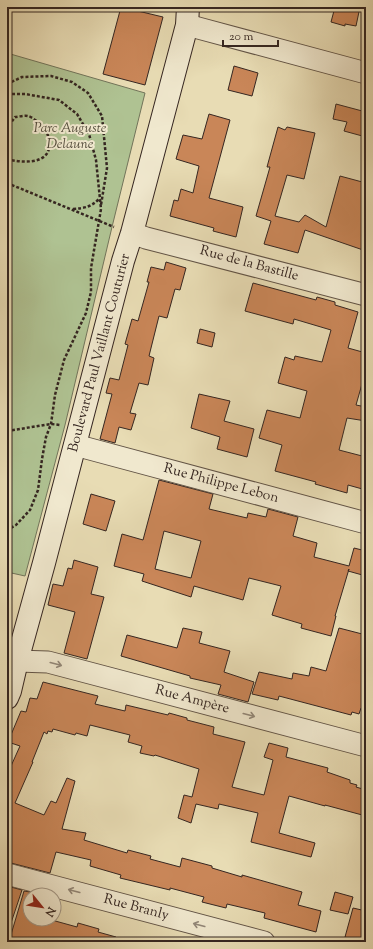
<svg xmlns="http://www.w3.org/2000/svg" width="373" height="949" font-family="'Sorts Mill Goudy',serif">
  <style>
    .green { fill: #afc292; stroke: #72745a }
    .building { fill: #c98658; stroke: #352621; fill-rule: evenodd }
    .lines { fill: none; stroke-linecap: round; stroke-linejoin: round }
    .street-casing { stroke: #625446; stroke-width: 23 }
    .secondary-casing { stroke: #352621; stroke-width: 24 }
    .path { stroke: #352621; stroke-width: 2.5; stroke-dasharray: 3 2; stroke-linecap: butt }
    .street { stroke: #f0e8ce; stroke-width: 21 }
    .secondary { stroke: #f0e8ce; stroke-width: 22 }
    .oneway { stroke: #928778 }
    .labels { text-anchor: middle; dominant-baseline: central; stroke-width: 4; stroke-linejoin: round; paint-order: stroke }
    .park-label { font-size: 14px; font-style: italic; fill: #544d3d; stroke: #f0e8ce }
    .street-label { font-size: 14px; fill: #352621; stroke: #f0e8ce }
  </style>
  <rect width="100%" height="100%" fill="#e8dcb4"/>
  <filter id="stains"><feTurbulence type="fractalNoise" baseFrequency=".005" numOctaves="4"/><feColorMatrix values="0 0 0 0 .2 0 0 0 0 .09 0 0 0 0 .02 0 0 0 .5 -.17"/></filter>
  <radialGradient id="worn" r=".72"><stop offset=".6" stop-color="#630" stop-opacity="0"/><stop offset="1" stop-color="#630" stop-opacity=".3"/></radialGradient>
  <path class="green" d="M7,53L145,93L112,227L65,425L25,576L7,572Z"/>
  <g class="building">
    <path d="M121,7L163,17L145,85L103,74Z"/>
    <path d="M335,7H360L356,26L345,24V26L331,22Z"/>
    <path d="M234,66L258,73L252,96L228,90Z"/>
    <path d="M336,104L366,112V137L344,131L347,122L333,119Z"/>
    <path d="M209,114L230,120L209,198L243,207L236,237L213,231L214,228L170,216L174,200L178,201L181,189L193,193L199,166L176,159L183,135L202,139Z"/>
    <path d="M278,127L285,130L287,127L315,133L304,179L287,175L275,216L299,222L305,215L326,227L340,176L366,183V251L305,230L298,253L264,244L271,221L256,216L270,167H267Z"/>
    <path d="M166,262L186,268L180,290L175,289L167,318L159,316L149,356L154,358L148,385L139,383L130,413L136,414L131,430L119,427L115,443L100,439L112,394L106,393L110,378L119,380L128,345L125,344L132,319L138,321L149,282H147L151,267L164,270Z"/>
    <path d="M253,283L316,300L317,297L335,302V305L358,312L348,348L366,353V370L356,405L366,407V421L347,418L339,450L366,457V490L348,485L347,493L315,484L316,482L275,471L282,445L259,438L267,410L300,418L307,391L278,383L285,357L294,360L295,356L322,362L331,330L294,319L293,324L245,311Z"/>
    <path d="M200,329L215,333L212,347L197,343Z"/>
    <path d="M199,394L230,401L224,421L254,429L247,457L217,449L220,437L191,428Z"/>
    <path d="M159,480L213,494L209,509L247,518L248,513L266,517L268,509L298,517L293,536L317,543L314,557L349,566L354,548L366,551V576L348,571L349,569L335,616H336L331,636L301,628L302,624L272,615L281,586L249,578L243,600L194,586L191,597L142,581L144,574L114,566L122,534L143,540ZM164,531L201,541L191,578L155,569Z"/>
    <path d="M91,494L115,501L106,531L83,524Z"/>
    <path d="M74,560L98,567L91,594L104,597L87,659L64,653L75,612L48,605L53,584L63,586L68,568L72,569Z"/>
    <path d="M183,628L202,632L199,643L230,651L224,672L254,682L248,702L218,694L221,685L190,678V676L121,656L127,635L177,648Z"/>
    <path d="M339,628L366,635V709L361,708L359,714L352,712L351,715L279,696L278,700L252,694L259,672L292,679L293,673L309,676L311,667L326,671Z"/>
    <path d="M43,682L98,696L95,704L125,711L126,705L168,715L169,713L187,718V720L214,727L213,734L245,742L232,787L264,795L273,760L264,757L269,743L288,748L286,757L328,768L327,772L350,780V783L357,785L356,787L366,790V816L325,805V806L289,796L279,833L315,843L311,857L251,842L258,813L219,804L218,809L196,804L191,823L178,818L184,795L192,797L199,769L155,755L154,756L140,753L142,746L128,742L130,735L90,725L87,736L76,733L75,735L53,729L52,732L48,731L47,734L44,732L32,762H33L15,803L44,815L51,801L56,803L67,778L75,781L62,829L86,833L84,840L127,853L128,850L151,856L150,859L180,867L182,858L212,866V868L242,877V875L302,892L298,905L321,911L316,932L264,918L265,913L227,904L226,908L202,902L204,897L170,888V890L120,878L121,875L90,866L91,860L56,852L50,873L7,862V775L20,746L8,742L21,711L26,712L30,698L37,699Z"/>
    <path d="M7,886L22,890L10,926H7Z"/>
    <path d="M24,891L30,892V919H48L77,927L78,923L99,929L98,932L116,937L115,942H26L10,938Z"/>
    <path d="M335,892L353,897L348,914L330,910Z"/>
    <path d="M353,908L366,911V942H363L345,937Z"/>
  </g>
  <g class="lines">
    <g class="street-casing">
      <g id="street">
        <path d="M187,25L366,73"/>
        <path d="M132,233L146,238L366,295"/>
        <path d="M75,445L366,523"/>
        <path d="M7,658L17,661L48,662L366,746"/>
        <path d="M7,874L264,942"/>
      </g>
    </g>
    <g class="secondary-casing">
      <path id="secondary" d="M7,698L10,691L17,661L44,563L123,261L132,233L187,25L188,7"/>
    </g>
    <g class="path">
      <path d="M7,84L22,77L51,76L72,82L88,93L102,116L107,168L101,205"/>
      <path d="M7,94H25L59,100L77,114L89,134L96,160L101,209L91,268V292L86,313L64,360L55,395L51,424L46,437L42,459L38,490L30,510L16,525L7,530"/>
      <path d="M7,159C20,163 51,165 49,144C48,134 48,132 41,125C38,122 32,117 28,116C24,115 19,117 15,117L8,127V133"/>
      <path d="M7,183L114,227"/>
      <path d="M73,209C85,208 91,207 99,199"/>
      <path d="M7,431L51,424L60,425"/>
    </g>
    <use href="#street" class="street"/>
    <use href="#secondary" class="secondary"/>
  </g>
  <defs><path id="oneway-shaft" d="M-6 0H5M1.5-3L5.5 0L1.5 3" fill="none" stroke-width="1.6" stroke-linecap="round" stroke-linejoin="round"/></defs>
  <g class="oneway">
    <use href="#oneway-shaft" transform="translate(56 664) rotate(15)"/>
    <use href="#oneway-shaft" transform="translate(249 715) rotate(15)"/>
    <use href="#oneway-shaft" transform="translate(74 891) rotate(-165)"/>
    <use href="#oneway-shaft" transform="translate(199 925) rotate(-165)"/>
  </g>
  <g class="labels">
    <g class="park-label">
      <text x="70" y="129">Parc Auguste<tspan x="70" dy="16">Delaune</tspan></text>
    </g>
    <g class="street-label">
      <text transform="translate(249 264) rotate(15)">Rue de la Bastille</text>
      <text transform="translate(100 353) rotate(-75)">Boulevard Paul Vaillant Couturier</text>
      <text transform="translate(221 484) rotate(15)">Rue Philippe Lebon</text>
      <text transform="translate(192 700) rotate(15)">Rue Ampère</text>
      <text transform="translate(136 908) rotate(15)">Rue Branly</text>
    </g>
  </g>
  <rect width="373" height="949" fill="none" stroke="#e8dcb4" stroke-width="24"/>
  <rect x="8" y="8" width="357" height="933" fill="none" stroke="#352621" stroke-width="2"/>
  <rect x="12" y="12" width="349" height="925" fill="none" stroke="#352621"/>
  <g transform="translate(42 907) rotate(120)"><circle r="19" fill="#f0e8ce" stroke="#a59a89"/>
  <path d="M0-3L7 15L0 10L-7 15Z" fill="#8f2418"/>
  <text y="-6" font-size="11" font-weight="bold" text-anchor="middle" fill="#352621">N</text>
  </g>
  <path d="M223 40v6h55v-6" fill="none" stroke="#352621" stroke-width="2"/>
  <text x="229" y="40" font-size="12" fill="#352621" stroke="#f0e8ce" stroke-width="3" paint-order="stroke">20 m</text>
  <rect width="100%" height="100%" filter="url(#stains)"/>
  <rect width="100%" height="100%" fill="url(#worn)"/>
</svg>
